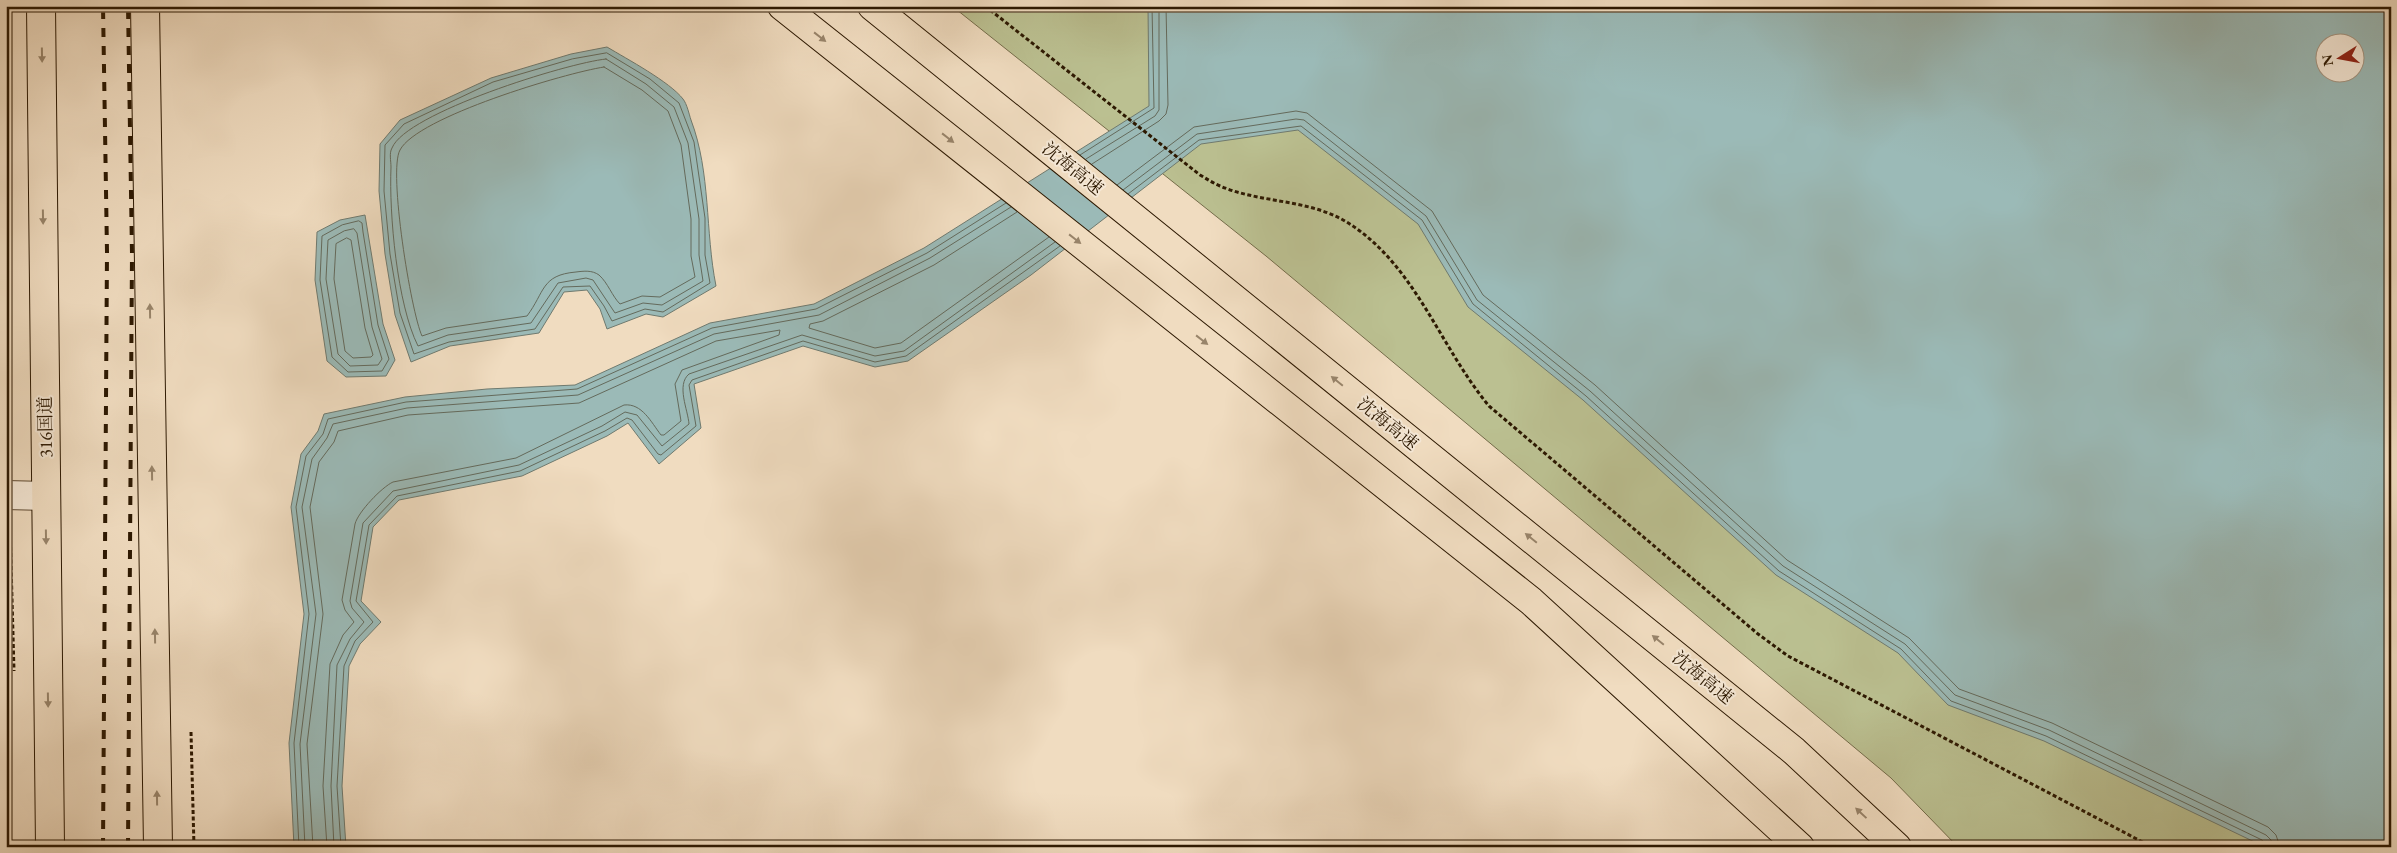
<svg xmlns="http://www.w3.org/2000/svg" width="2397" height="853" font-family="'EB Garamond','Noto Serif SC',serif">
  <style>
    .green { fill: #bbc091; stroke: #746c4a }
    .water { fill: #9bbab7; stroke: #6f7a6f; fill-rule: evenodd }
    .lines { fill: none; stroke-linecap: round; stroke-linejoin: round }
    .shore { stroke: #646a5c; stroke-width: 1 }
    .minor-casing { stroke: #5e4a32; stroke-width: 30 }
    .highway-casing { stroke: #2d1902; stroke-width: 30 }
    .path { stroke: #2d1902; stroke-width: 3; stroke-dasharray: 4 2.5; stroke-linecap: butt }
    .minor { stroke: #f5e8d6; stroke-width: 28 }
    .highway { stroke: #f0dcc0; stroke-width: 28 }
    .rail { stroke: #2d1902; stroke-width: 4; stroke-dasharray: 9 9; stroke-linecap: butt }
    .oneway { fill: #98846a }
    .labels { text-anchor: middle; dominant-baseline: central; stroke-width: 4; stroke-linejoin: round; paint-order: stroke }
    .street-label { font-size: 18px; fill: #2d1902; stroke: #f5e8d6 }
  </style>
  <rect width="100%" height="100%" fill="#f0dcc0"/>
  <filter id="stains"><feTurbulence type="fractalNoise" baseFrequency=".004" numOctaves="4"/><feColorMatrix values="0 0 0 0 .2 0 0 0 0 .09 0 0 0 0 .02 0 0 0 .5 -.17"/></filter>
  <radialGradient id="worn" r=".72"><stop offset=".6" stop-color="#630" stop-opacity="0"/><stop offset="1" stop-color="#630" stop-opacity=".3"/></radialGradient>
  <path class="green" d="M952,6H1176L2374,847H1958L1891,778L1266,256Z"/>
  <g class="water">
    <path d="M1148,6H2391V847H2265L2044,741L1948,705L1898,653L1776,575L1583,400L1468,307L1418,224L1298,130L1201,144L1031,275L908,361L875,367L803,346L694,384L701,428L659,464L628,423L607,436L522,476L399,500L373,527L361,601L381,622L360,644L349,666L342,786L346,847H294L289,743L304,614L291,507L301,454L318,431L324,414L405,397L487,389L575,385L710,323L814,304L924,248L1149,106ZM2324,42H2354V72H2324Z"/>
    <path d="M607,47C627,59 670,82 683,99C687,104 689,114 691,120C711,173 705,231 716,286L663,317L646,314L607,329L600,309L587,290L564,292L539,333L450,346L411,362L395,315L385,254L379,191L380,144L400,120L491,78L571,54Z"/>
    <path d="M365,215L383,324L395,360L386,376L346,377L327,361L315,280L317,232L340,220Z"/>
  </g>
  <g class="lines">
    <g class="shore">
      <path d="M607,53L650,79L679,103L694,142L705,218V255L710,283L663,312L645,309L612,321L604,306L590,286L563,287L535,329L449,342L414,354L400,313L390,254L384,191L385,145L404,124L493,82L572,59Z"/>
      <path d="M606,59L646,84L674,107L688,143L699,219V255L703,281L662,305L643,303L615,313L593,280L586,278L558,283L531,323L448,335L418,346C397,304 389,214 391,167C391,161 389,153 392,148C406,113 567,63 606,59Z"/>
      <path d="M604,67L642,90L668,111L681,145L691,219V256L695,277L660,297L642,296L620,304C612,296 608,283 599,275C592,270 584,271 576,272C541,275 545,292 527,316L446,328L422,336C411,312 388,171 400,150C417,117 565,73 604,67Z"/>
      <path d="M1080,155L1154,108L1152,6"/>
      <path d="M1086,159L1155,116L1159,110V6"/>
      <path d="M1092,164L1159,121L1166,114L1168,105L1166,6"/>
      <path d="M1117,185L1194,127L1296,111L1307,113L1432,211L1483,295L1595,385L1787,560L1909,638L1959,689L2052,723L2268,827L2276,835L2280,847"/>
      <path d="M1123,190L1197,134L1296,119L1304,120L1426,216L1477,300L1590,391L1783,566L1905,644L1955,695L2049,730L2266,835L2271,840L2272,847"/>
      <path d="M1128,194L1199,140L1301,126L1422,220L1473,304L1586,396L1779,571L1901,649L1951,701L2046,736L2262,840L2266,847"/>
      <path d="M1017,212L934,265L823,321L810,324L809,328L875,348L901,343L1049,237"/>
      <path d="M359,221L362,223L363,232L378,325L389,359L382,371L348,372L332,357L320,280L322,236L342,225Z"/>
      <path d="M354,229L357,233L372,327L382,359L378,365L350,366L338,354L326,279L328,240L344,231Z"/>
      <path d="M347,238L351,240L365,328L373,355L371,357L353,358L345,351L334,279L336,244Z"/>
      <path d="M299,847L294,743L309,614L296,507L306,456L323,434L328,419L406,402L577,389L712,328L816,309L927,253L1006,203"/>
      <path d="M305,847L300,744L316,614L302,507L312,459L327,438L333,424L407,408L578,395L714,334L819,315L930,258L1011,207"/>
      <path d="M313,847L307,744L323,614L310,507L319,462L334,442L338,431L408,415L579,403L716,341L780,330L779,335L682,370L675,384L681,421L664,435H661C651,422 642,403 624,405L516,458L393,482C382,487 358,512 355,524L342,600L345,610L354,622L343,635L330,664L323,786L327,847"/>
      <path d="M334,847L331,786L337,665L350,639L364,622L352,608L350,601L363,523L393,491L519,465L602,426L625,412L637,415L662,446L689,424C688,410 676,385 689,374L802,335L875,356L904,351L1055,242"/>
      <path d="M341,847L337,786L344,666L355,641L373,622L356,601L369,525L397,496L520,471L605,431L627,418L632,420L658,454L661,455L696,426L689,385L692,380L803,341L875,362L906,356L1060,246"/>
    </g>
    <g class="minor-casing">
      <path id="minor" d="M6,495L46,496"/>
    </g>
    <g class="highway-casing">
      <g id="highway">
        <path d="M41,6L50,847"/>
        <path d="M145,6L158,847"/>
        <path d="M782,6L1531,601L1800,847"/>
        <path d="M872,6L1794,751L1897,847"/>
      </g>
    </g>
    <g class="path">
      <path d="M985,6L1200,175C1207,179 1213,183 1220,186C1260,203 1307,199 1345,221C1415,263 1439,346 1489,406L1758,634L1788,656L2152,847"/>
      <path d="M6,395L8,464"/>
      <path d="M10,527L14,671"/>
      <path d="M191,732L194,847"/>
    </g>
    <use href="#minor" class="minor"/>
    <use href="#highway" class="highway"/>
    <g class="rail">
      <path d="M103,847L107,252L103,6"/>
      <path d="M128,847L132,254L128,6"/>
    </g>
  </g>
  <defs><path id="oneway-solid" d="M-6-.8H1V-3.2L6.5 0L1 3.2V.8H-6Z" transform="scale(1.25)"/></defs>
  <g class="oneway">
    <use href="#oneway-solid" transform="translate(820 37) rotate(38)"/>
    <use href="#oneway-solid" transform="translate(42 55) rotate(89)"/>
    <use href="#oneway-solid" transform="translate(948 138) rotate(38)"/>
    <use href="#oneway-solid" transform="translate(43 217) rotate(89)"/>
    <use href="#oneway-solid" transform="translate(1075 239) rotate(38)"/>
    <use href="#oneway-solid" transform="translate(150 311) rotate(-91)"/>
    <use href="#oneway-solid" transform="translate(1202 340) rotate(38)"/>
    <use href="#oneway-solid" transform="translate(1337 381) rotate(-141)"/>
    <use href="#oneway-solid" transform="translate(152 473) rotate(-91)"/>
    <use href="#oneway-solid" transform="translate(46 537) rotate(89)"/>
    <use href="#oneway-solid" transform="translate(1531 538) rotate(-141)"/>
    <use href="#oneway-solid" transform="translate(155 636) rotate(-91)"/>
    <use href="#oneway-solid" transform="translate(1658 640) rotate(-141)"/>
    <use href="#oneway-solid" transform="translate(48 700) rotate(89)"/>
    <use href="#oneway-solid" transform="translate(157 798) rotate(-91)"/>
    <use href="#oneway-solid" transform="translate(1861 813) rotate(-137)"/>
  </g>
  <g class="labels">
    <g class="street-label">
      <text transform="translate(1073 168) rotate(39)">沈海高速</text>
      <text transform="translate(1388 423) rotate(39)">沈海高速</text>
      <text transform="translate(45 427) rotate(-91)">316国道</text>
      <text transform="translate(1703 677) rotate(39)">沈海高速</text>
    </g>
  </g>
  <rect width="2397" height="853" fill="none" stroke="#f0dcc0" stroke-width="25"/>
  <rect x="8" y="8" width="2382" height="838" fill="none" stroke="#2d1902" stroke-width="2.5"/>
  <rect x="12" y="12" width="2372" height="828" fill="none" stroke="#2d1902"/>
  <g transform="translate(2340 58) rotate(259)"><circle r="24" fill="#f5e8d6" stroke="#a59581"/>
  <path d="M0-4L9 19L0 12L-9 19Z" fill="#8f2418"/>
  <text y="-8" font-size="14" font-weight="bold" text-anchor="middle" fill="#2d1902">N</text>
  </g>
  <rect width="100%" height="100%" filter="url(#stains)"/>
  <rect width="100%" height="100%" fill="url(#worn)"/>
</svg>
